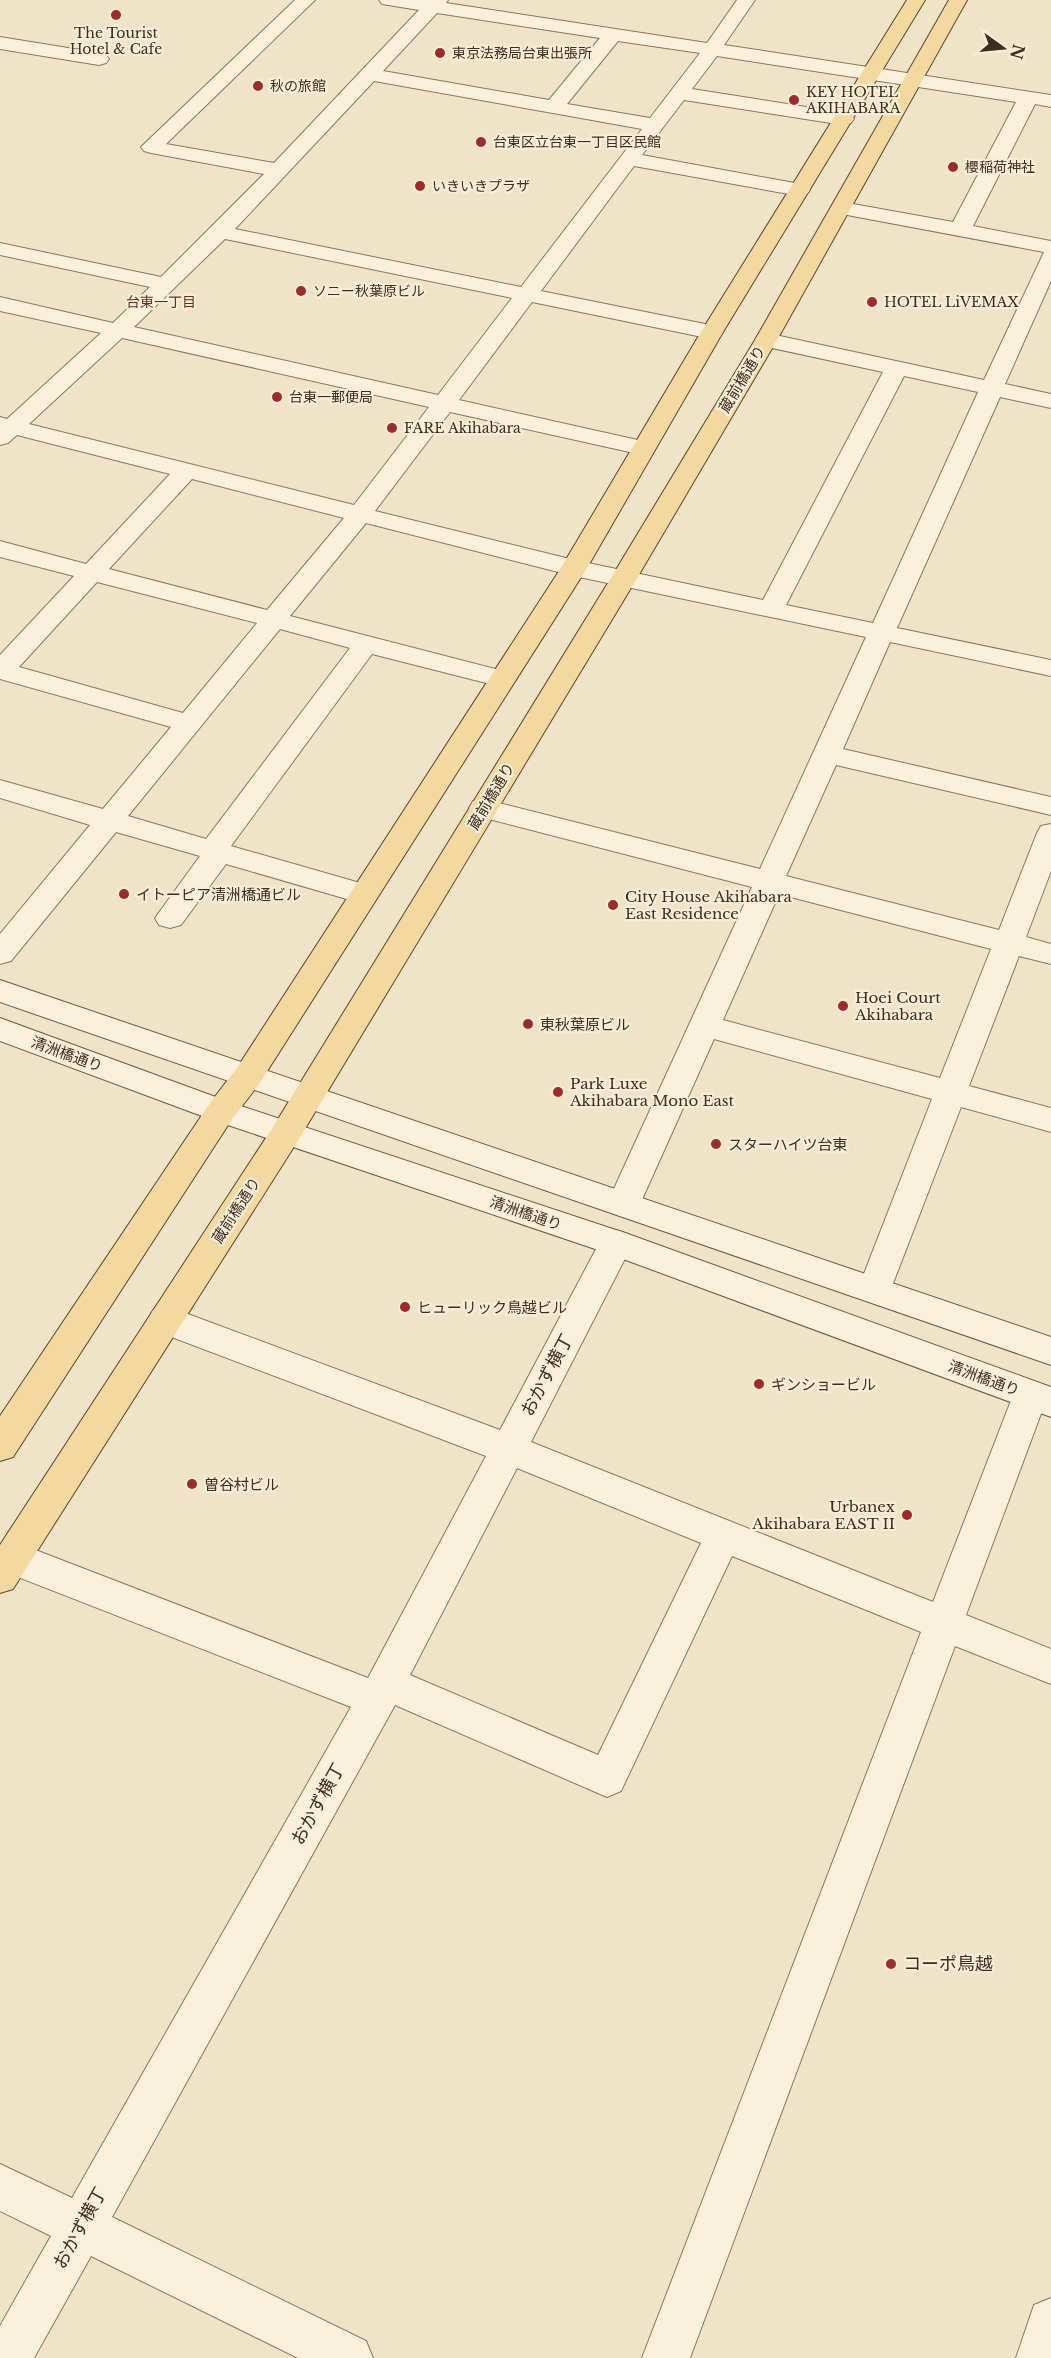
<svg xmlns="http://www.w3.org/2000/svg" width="1051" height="2358" font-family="'Libre Baskerville','Noto Sans JP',serif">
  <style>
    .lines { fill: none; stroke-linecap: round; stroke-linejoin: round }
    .street-casing { stroke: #8d765c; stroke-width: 2 }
    .secondary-casing { stroke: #6f573f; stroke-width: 2 }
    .primary-casing { stroke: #5b4430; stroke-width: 2 }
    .street { fill: #faf1dc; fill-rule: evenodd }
    .secondary { fill: #faf1dc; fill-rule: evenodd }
    .primary { fill: #f3d9a0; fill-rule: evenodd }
    .poi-dot { fill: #9e2a2b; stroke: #f7eed8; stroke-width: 2 }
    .labels { text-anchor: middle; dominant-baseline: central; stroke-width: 4.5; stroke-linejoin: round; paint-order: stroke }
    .far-poi-label { font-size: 14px; fill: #3d2e20; stroke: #f7eed8; text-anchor: start }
    .far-neighbourhood-label { font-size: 14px; fill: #6b2e1e; stroke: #f7eed8 }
    .street-label { font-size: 15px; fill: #3d2e20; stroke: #f7eed8 }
    .poi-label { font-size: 15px; fill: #3d2e20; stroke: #f7eed8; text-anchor: start }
    .near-street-label { font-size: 18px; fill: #3d2e20; stroke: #f7eed8 }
    .near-poi-label { font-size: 18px; fill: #3d2e20; stroke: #f7eed8; text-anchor: start }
  </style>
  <rect width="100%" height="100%" fill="#f0e4c8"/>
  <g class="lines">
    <g class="street-casing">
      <g id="street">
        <path d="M295,0H315L166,144L274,163L419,10L382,4L379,0H448L446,3L707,43L737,0H755L724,45L1051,95V107L1035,104L973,226L1051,241V281L1005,384L1051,394V408L1000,397L897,628L1051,660V676L890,642L843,749L1051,797V815L836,765L786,876L999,930L1037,833L1041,826L1051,824V871L1026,937L1051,944V964L1019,956L969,1086L1051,1108V1132L961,1107L887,1299L875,1303L863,1299L858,1289L932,1099L714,1039L636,1213L624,1217L612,1213L607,1204L752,887L473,815L469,808L473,801L483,799L760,869L866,637L574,576L366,523L290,616L511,673L515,679L511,685L502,687L372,654L231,846L374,887L379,894L374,901L364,904L226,864L181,925L170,928L159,925L155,918L200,856L116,832L11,961L0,964V934L90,825L0,798V780L103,809L171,727L0,679V655L74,576L0,557V541L86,564L170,474L17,435L8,443L0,445V417L7,419L101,333L0,311V297L113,323L150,287L0,255V243L161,277L264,174L151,153L144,151L141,147ZM437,13L600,38L549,100L383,71ZM618,41L700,53L650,118L567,104ZM717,56L1016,102L953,222L842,202L835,204L832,208L835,212L842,214L1044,252L984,380L766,333L758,335L755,340L758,345L883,372L763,600L574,560L375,511L450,412L643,455L651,453L655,448L651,443L459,400L532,302L712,339L720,337L723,332L720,327L541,291L634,166L800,196L807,194L810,190L807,186L800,184L642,155L684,100L844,125L851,123L854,119L851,115L844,113L692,89ZM374,81L642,129L521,287L235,229ZM225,239L512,298L438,395L134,327ZM122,338L429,407L354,505L29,424ZM904,376L978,392L873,623L786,605ZM192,479L344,518L267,610L109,569ZM97,582L257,623L183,713L19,667ZM280,629L350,648L206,839L128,816ZM779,894L991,949L940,1078L723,1020Z"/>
        <path d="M0,37L99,53L106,55L109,59L106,63L99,65L0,49Z"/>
        <path d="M616,1230L628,1234L633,1243L531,1442L933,1602L1017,1385L1030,1380L1043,1385L1048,1395L966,1615L1051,1649V1684L955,1646L690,2358H642L921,1632L732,1556L621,1791L607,1797L395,1705L112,2217L366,2341L373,2358H298L91,2256L34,2358H0V2326L51,2236L0,2211V2164L72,2198L351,1707L0,1570V1546L12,1542L25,1546L368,1678L486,1456L153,1330L148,1320L153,1310L165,1306L177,1310L500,1430L604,1234ZM517,1468L701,1543L598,1755L410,1675Z"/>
        <path d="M1051,2298V2358H1016L1034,2305Z"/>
      </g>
    </g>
    <g class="secondary-casing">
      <g id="secondary">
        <path d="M0,980L1051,1337V1365L0,1002Z"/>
        <path d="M0,1018L232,1103L628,1234L1051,1387V1417L604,1252L210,1119L0,1041Z"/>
      </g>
    </g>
    <g class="primary-casing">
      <g id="primary">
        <path d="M907,0H925L723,332L587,568L259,1084L232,1119L13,1457L0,1461V1416L210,1103L237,1068L561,568L701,332Z"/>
        <path d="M949,0H967L777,340L637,578L297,1142L13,1589L0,1593V1545L275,1124L611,578L755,340Z"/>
      </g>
    </g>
    <use href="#street" class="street"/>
    <use href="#secondary" class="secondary"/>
    <use href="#primary" class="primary"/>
  </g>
  <g class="poi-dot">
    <circle cx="116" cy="15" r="6"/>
    <circle cx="440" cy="53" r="6"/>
    <circle cx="258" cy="86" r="6"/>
    <circle cx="794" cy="100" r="6"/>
    <circle cx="481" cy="142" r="6"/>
    <circle cx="953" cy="167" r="6"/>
    <circle cx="420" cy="186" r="6"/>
    <circle cx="301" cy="291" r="6"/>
    <circle cx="872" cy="302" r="6"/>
    <circle cx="277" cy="397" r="6"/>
    <circle cx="392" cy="428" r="6"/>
    <circle cx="124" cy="894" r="6"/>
    <circle cx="613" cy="905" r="6"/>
    <circle cx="843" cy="1006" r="6"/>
    <circle cx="528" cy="1024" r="6"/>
    <circle cx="558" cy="1092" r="6"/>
    <circle cx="716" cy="1144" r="6"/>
    <circle cx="405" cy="1307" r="6"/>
    <circle cx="759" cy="1384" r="6"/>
    <circle cx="192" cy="1484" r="6"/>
    <circle cx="907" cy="1515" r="6"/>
    <circle cx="891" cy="1964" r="6"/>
  </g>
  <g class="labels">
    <g class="far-poi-label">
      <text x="116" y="33" text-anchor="middle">The Tourist<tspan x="116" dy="16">Hotel &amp; Cafe</tspan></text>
      <text x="452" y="53">東京法務局台東出張所</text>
      <text x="270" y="86">秋の旅館</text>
      <text x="806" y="92">KEY HOTEL<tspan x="806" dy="16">AKIHABARA</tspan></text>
      <text x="493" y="142">台東区立台東一丁目区民館</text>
      <text x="965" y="167">櫻稲荷神社</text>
      <text x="432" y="186">いきいきプラザ</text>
      <text x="313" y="291">ソニー秋葉原ビル</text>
      <text x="884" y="302">HOTEL LiVEMAX</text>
      <text x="289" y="397">台東一郵便局</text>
      <text x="404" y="428">FARE Akihabara</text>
    </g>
    <g class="far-neighbourhood-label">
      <text x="161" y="302">台東一丁目</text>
    </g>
    <g class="street-label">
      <text transform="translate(742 379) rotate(-59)">蔵前橋通り</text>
      <text transform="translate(491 796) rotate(-59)">蔵前橋通り</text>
      <text transform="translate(67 1054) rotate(20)">清洲橋通り</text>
      <text transform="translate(236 1210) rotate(-57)">蔵前橋通り</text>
      <text transform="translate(526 1213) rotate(19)">清洲橋通り</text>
      <text transform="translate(984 1378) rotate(20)">清洲橋通り</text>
    </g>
    <g class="poi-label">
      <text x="136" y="894">イトーピア清洲橋通ビル</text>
      <text x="625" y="896">City House Akihabara<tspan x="625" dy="17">East Residence</tspan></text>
      <text x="855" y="997">Hoei Court<tspan x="855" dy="17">Akihabara</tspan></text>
      <text x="540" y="1024">東秋葉原ビル</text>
      <text x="570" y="1083">Park Luxe<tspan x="570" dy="17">Akihabara Mono East</tspan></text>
      <text x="728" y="1144">スターハイツ台東</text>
      <text x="417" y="1307">ヒューリック鳥越ビル</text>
      <text x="771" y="1384">ギンショービル</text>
      <text x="204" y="1484">曽谷村ビル</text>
      <text x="895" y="1506" text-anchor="end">Urbanex<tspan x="895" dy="17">Akihabara EAST II</tspan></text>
    </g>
    <g class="near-street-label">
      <text transform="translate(547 1375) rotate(-62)">おかず横丁</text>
      <text transform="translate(318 1804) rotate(-61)">おかず横丁</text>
      <text transform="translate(80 2228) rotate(-61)">おかず横丁</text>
    </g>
    <g class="near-poi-label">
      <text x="903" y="1964">コーポ鳥越</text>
    </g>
  </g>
  <g transform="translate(1003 48) rotate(105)" stroke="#f7eed8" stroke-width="4.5" paint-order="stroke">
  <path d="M0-4.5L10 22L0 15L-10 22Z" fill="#3d2e20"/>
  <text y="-9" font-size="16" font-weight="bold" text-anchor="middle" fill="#3d2e20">N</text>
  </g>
</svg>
